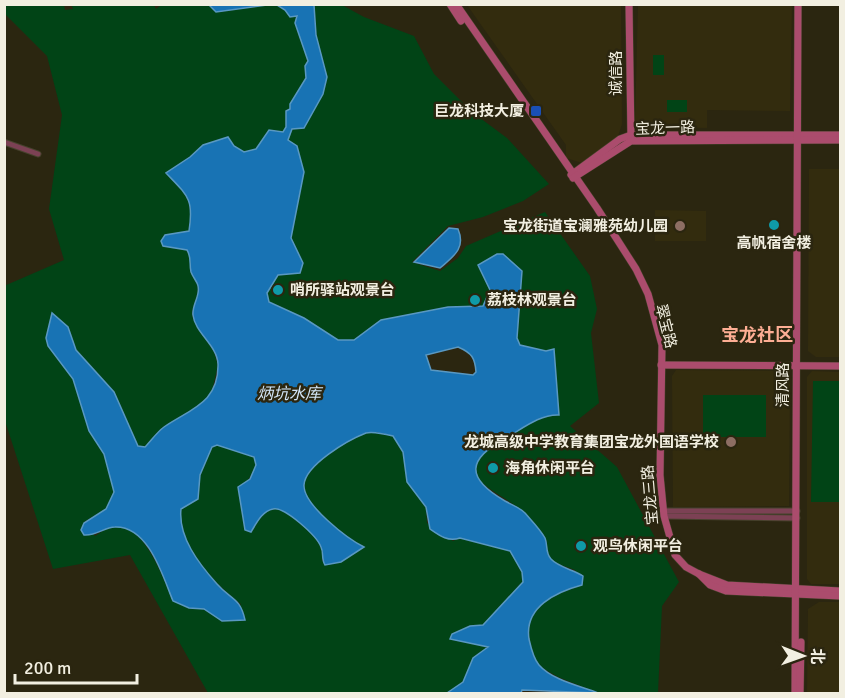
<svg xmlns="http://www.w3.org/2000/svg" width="845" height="698" font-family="Signika,'Noto Sans SC',sans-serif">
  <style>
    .built { fill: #332c0e }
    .green { fill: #014416 }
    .water { fill: #1873b4; stroke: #5998c2; stroke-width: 1.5; fill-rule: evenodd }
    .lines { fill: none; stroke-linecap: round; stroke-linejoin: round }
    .street-casing { stroke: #47422d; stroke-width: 7 }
    .secondary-casing { stroke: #47422d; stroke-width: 8 }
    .street { stroke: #7c4154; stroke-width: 5 }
    .secondary { stroke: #ab4c6d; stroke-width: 7 }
    .transit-dot { fill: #1a4fb4; stroke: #2b2610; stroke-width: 2 }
    .culture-dot { fill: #0f9aa8; stroke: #2b2610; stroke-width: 2 }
    .education-dot { fill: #8d6e63; stroke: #2b2610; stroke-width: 2 }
    .labels { text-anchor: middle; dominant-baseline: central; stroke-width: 5; stroke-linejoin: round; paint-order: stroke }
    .street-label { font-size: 15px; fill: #f2efe1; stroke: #2b2610 }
    .poi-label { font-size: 15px; font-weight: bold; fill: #f2efe1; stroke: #2b2610; text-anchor: start }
    .water-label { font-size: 16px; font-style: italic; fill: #d3e6f8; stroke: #2b2610 }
    .quarter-label { font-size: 18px; font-weight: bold; fill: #fdae94; stroke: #2b2610 }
  </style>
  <rect width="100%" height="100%" fill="#2b2610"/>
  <g class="built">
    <path d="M467,5H621L622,124L618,136L582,163L566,158V145Z"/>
    <path d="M638,5H792L790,111L707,110V128L645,127L635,121Z"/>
    <path d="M809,169H840V357H816L808,351Z"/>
    <path d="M655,210L706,211V241H655Z"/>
    <path d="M676,370L782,371L790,378L789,506L673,507L672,376Z"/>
    <path d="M812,371L840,372V584H811L807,579V377Z"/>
    <path d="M819,602H840V693L807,694L808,609Z"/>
  </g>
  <g class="green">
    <path d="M71,4L154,5L156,9L161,5L209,4L217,12L276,4L297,16L295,23L308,61L305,66L306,78L290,104V109L286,111V127L283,132L269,130L256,150L244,152L234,146L203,145L190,157L166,173C188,196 193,199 189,231L165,235L163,246L186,250C194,260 190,271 198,281L199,291L192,312L193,319L214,352L218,365L212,391L207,402L162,428L145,447L138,446L114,392L76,350L68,327L48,345L73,379L89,431L104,454L113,483L114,492L106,509L84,522L95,536C100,533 106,528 112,527C143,519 164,580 173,601L189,608L204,609L222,621L241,604C214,583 177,547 181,509L198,499L200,475L212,446L217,445L254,457L257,465L239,495L243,520L251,532C256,524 262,511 273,509C284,506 317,536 321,546C323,550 322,557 322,561L351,555L363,547C347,539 303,504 304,485C305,465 348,439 366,433C374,431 385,434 393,436L403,452L407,482L426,507L427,523L453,541L460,538L510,551L522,572L523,582L483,626H470L488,647L473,658L463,682L447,693H208L130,555L53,569L5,421L4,286L64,260L49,209L62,115L47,56L5,14L4,5H64L65,10L73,9Z"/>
    <path d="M314,5H342L364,17L414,36L434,74L472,112L507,138L549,184L523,201L483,217L448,226L412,262L440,271L458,258L466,246L545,212L590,276L597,309L591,333L599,403L570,426L617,467L679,582L662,606L658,693H598L558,677L539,666L532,652L528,632L530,618L549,597L582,585L575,570C568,567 559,565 553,561C546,556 548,548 546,540C543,533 535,524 529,518C502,487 433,478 509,436C524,428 541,414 559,415L553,349L546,352L520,345L517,338L521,271L481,270L490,290L483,306L448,307L381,320L354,340H338L304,318L269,302L267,293L278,275L300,273L303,263L291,238L304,171L288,141L292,129L304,128L327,77L316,35Z"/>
    <rect x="653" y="55" width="11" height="20"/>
    <rect x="667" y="100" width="20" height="12"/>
    <path d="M813,381H840V502H811Z"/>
    <rect x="703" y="395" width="63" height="42"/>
  </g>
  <g class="water">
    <path d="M209,5V4L267,5L216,12Z"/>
    <path d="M277,5H314L316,35L327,77L323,94L304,128L292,129L288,140L297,146L304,172L291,238L303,263L300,273L278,275L267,293L269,302L304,318L338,340H354L381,320L448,307L483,306L490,290L478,265L497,254H503L522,271L517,338L520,345L546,351L554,349L559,415C540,414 522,429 506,438C467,459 465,478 505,501C512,505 519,507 525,513C531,520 540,529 545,538C548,545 545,553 551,559C558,567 574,570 583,576L582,585C556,592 524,607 529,639C531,648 533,658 539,665C552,680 580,686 598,693L522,690L521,693H447L463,682L473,658L488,647L450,639L452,634L470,626L483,625L523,582L522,572L510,551L460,538C448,542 440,536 430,529L426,507L407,482L403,452L393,436C385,434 373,431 366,433C348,440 305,465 304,485C303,505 348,539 364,547L341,562L325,565C321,559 324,553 321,547C317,536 284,506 273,509C262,511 256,524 251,532L245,530L238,487L250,479L256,465L254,457L217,445L212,447L200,475L198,499L181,509C178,537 199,564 217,584C231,600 240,597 245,620L222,621L204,609L189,608L173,601C163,577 149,526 115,527C104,527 97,536 84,535L81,530L84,523L106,509L114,492L104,454L89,431L73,379L48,346L46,338L52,313L68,327L76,350L114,392L138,446L145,447C151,441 157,432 164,427C190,409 219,403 218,364C217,345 195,333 193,315C192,308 197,300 198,293C200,283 194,280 191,272C189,264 192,258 187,250L163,246L161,241L165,235L189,231C194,199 188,196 166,173L190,157L203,145L228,137L234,146L244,152L256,149L269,130L283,132L286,127V111L290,109V104L306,78L305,66L308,61L295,23L297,16L290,17L285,10ZM458,347C472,353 475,358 476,372L473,375L431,370L426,355Z"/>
    <path d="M449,228L458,229C466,248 454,256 440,268L414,262Z"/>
  </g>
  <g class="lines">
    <g class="street-casing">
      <g id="street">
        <path d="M4,142L38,154"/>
        <path d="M663,511H797"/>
        <path d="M664,516L797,518"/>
      </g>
    </g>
    <g class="secondary-casing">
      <g id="secondary">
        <path d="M450,4L461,21"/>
        <path d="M456,4L597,208L636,269L648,294L662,345L660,475L664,516L675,555L686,567L699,574L727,585L840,591"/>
        <path d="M629,4L631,140"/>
        <path d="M571,175L620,139L631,135H840"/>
        <path d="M573,178L631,141L840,140"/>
        <path d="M661,365L840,366"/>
        <path d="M699,574L710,585L726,591L840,596"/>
        <path d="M795,694L798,4"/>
        <path d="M800,694L801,642"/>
      </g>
    </g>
    <use href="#street" class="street"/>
    <use href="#secondary" class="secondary"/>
  </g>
  <rect class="transit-dot" x="530" y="105" width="12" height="12" rx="3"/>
  <g class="culture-dot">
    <circle cx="774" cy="225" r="6"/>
    <circle cx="278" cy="290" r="6"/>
    <circle cx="475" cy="300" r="6"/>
    <circle cx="493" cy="468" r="6"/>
    <circle cx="581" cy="546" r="6"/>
  </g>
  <g class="education-dot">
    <circle cx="680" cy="226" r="6"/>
    <circle cx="731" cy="442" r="6"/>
  </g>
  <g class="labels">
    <g class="street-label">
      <text transform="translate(616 73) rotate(-90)">诚信路</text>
      <text transform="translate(665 128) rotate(-2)">宝龙一路</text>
      <text transform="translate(666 326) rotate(76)">翠宝路</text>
      <text transform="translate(783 385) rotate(-90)">清风路</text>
      <text transform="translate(650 495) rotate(-95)">宝龙三路</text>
    </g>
    <g class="poi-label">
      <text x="524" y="111" text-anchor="end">巨龙科技大厦</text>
      <text x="668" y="226" text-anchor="end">宝龙街道宝澜雅苑幼儿园</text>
      <text x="774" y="243" text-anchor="middle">高帆宿舍楼</text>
      <text x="290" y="290">哨所驿站观景台</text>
      <text x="487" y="300">荔枝林观景台</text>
      <text x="719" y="442" text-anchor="end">龙城高级中学教育集团宝龙外国语学校</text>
      <text x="505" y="468">海角休闲平台</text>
      <text x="593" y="546">观鸟休闲平台</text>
    </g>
    <g class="water-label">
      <text x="289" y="394">炳坑水库</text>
    </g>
    <g class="quarter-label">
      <text x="757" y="335">宝龙社区</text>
    </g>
  </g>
  <rect width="845" height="698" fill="none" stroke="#f2efe1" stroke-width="12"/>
  <g transform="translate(803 656) rotate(91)" stroke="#2b2610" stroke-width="4.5" paint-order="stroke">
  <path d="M0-4.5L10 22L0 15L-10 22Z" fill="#f2efe1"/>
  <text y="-9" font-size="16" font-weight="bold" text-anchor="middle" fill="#f2efe1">北</text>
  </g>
  <path d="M15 674v9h122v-9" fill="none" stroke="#f2efe1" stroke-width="3"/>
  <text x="24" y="674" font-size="18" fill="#f2efe1" stroke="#2b2610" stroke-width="4.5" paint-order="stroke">200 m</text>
</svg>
